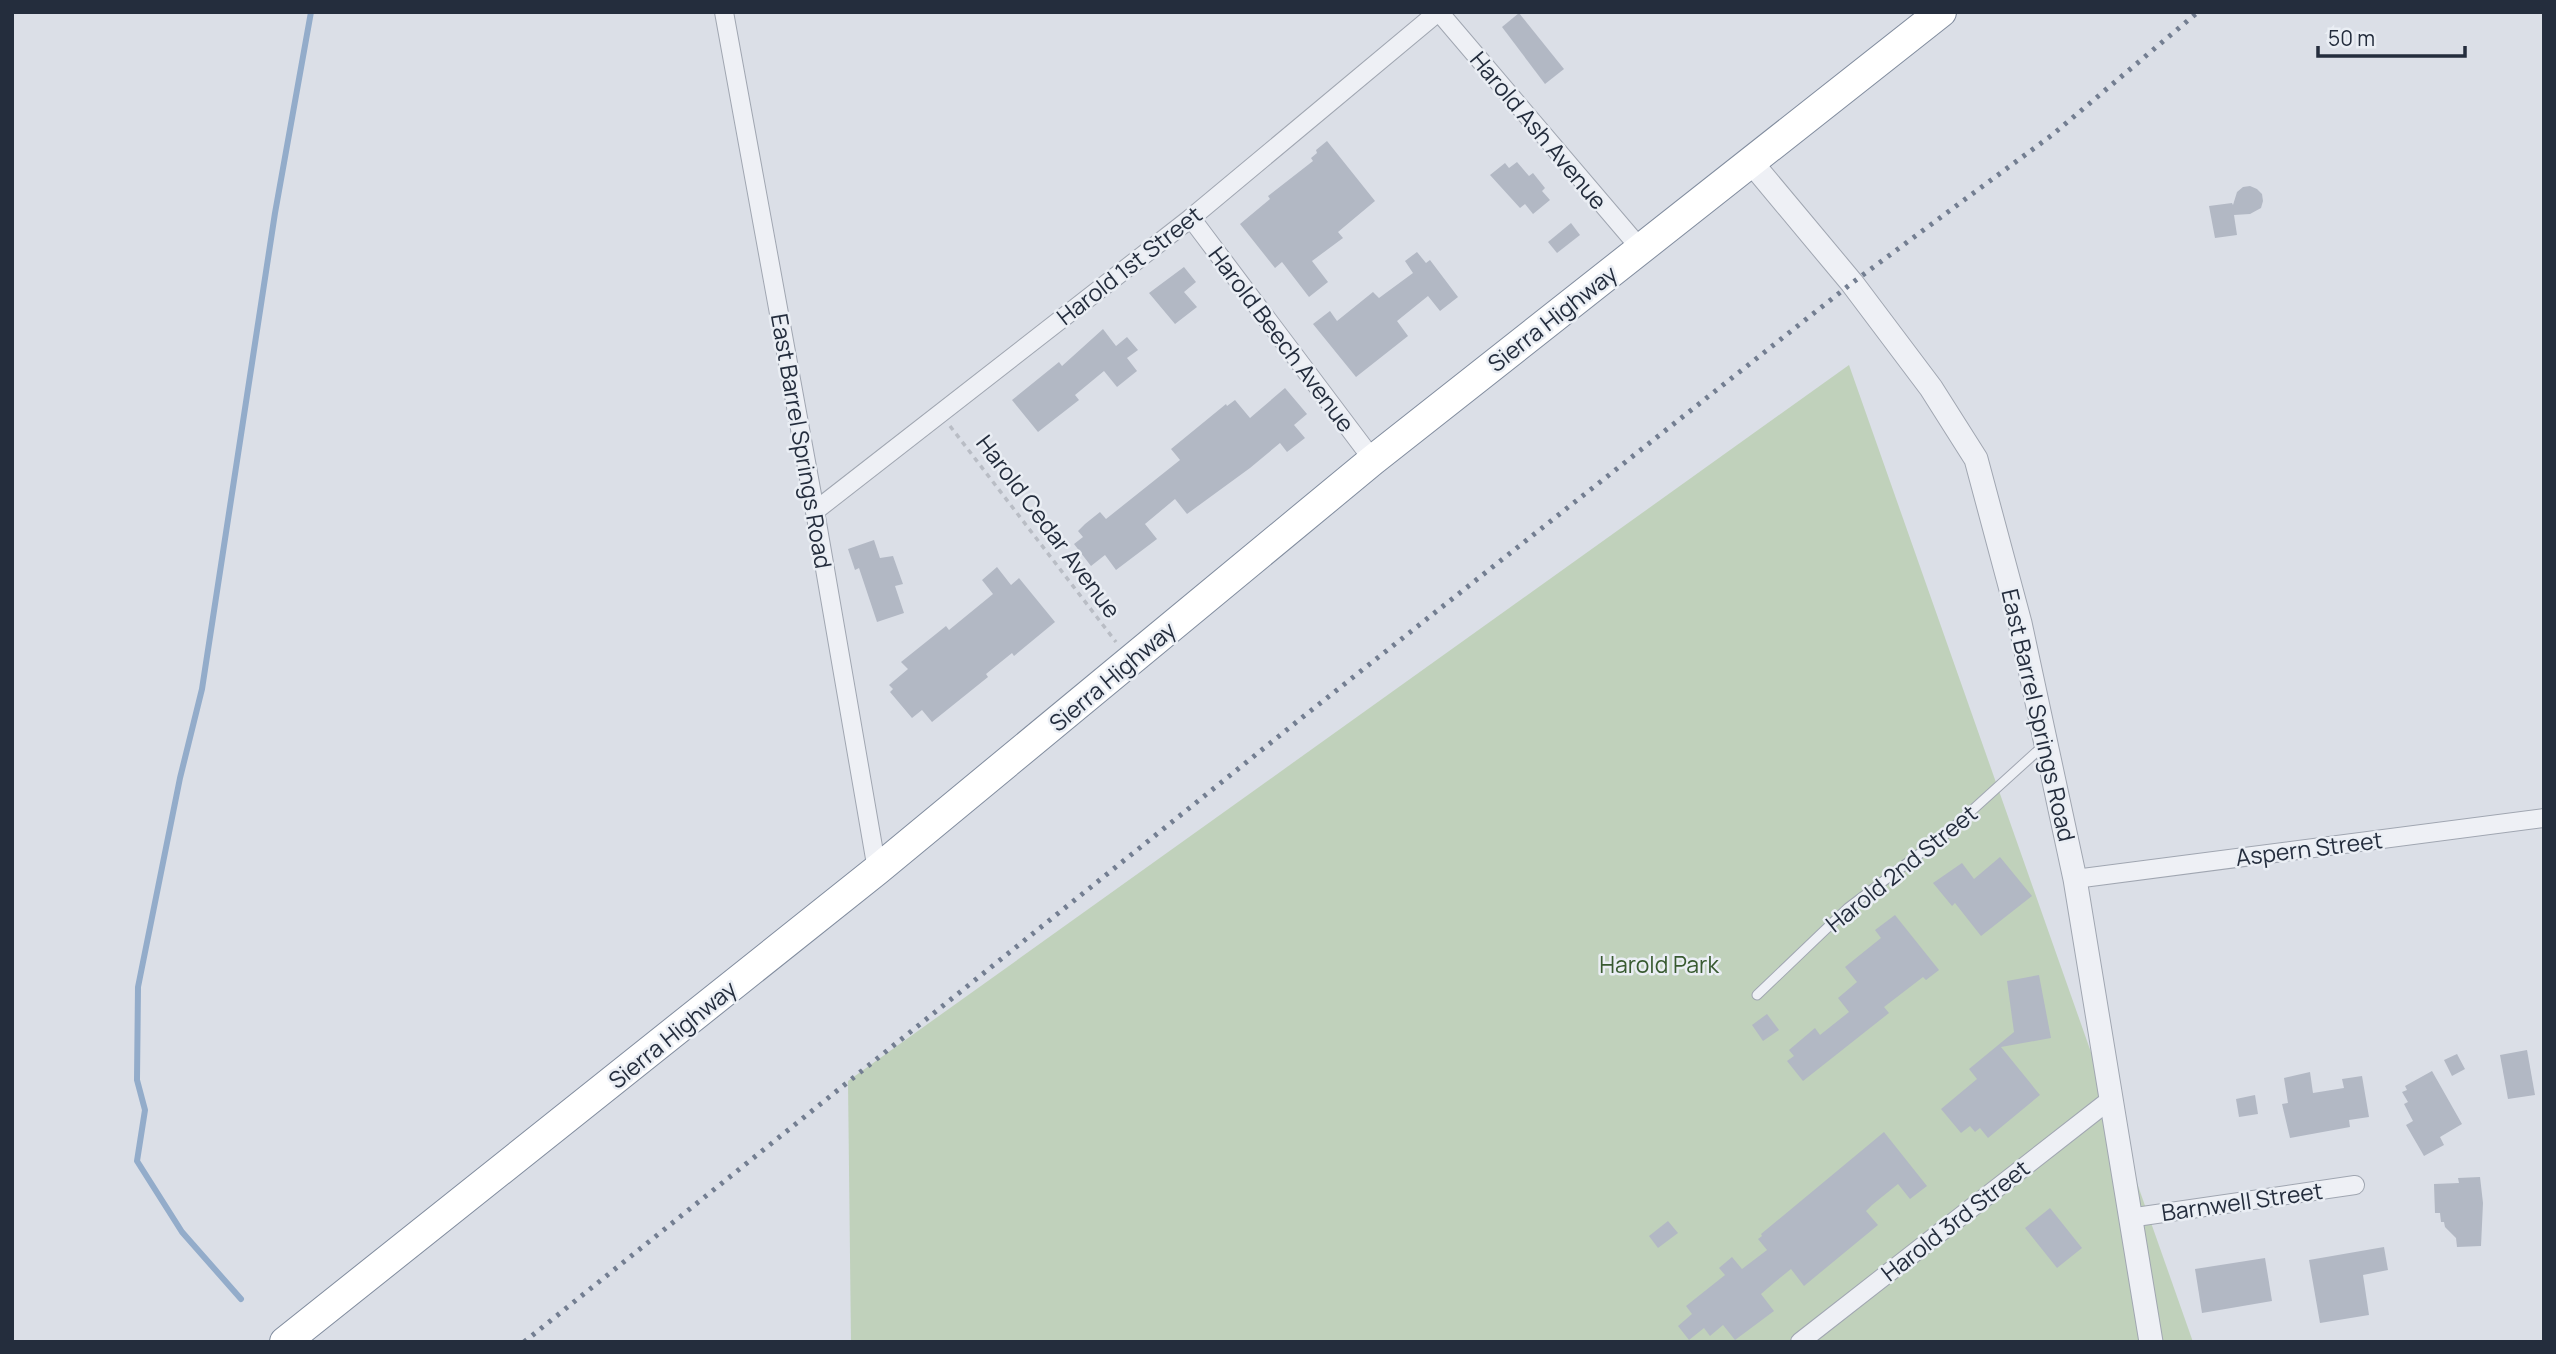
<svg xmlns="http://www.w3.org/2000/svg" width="2556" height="1354" font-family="Manrope,sans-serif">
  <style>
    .green { fill: #c0d1bb }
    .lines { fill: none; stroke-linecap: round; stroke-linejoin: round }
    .stream { stroke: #93acca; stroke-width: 6 }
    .building { fill: #b2b8c4 }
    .service-casing { stroke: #a0a6b1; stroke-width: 11 }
    .minor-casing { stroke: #a0a6b1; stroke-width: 20 }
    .tertiary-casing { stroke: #a0a6b1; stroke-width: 25 }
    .trunk-casing { stroke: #818c9e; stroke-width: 32 }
    .path { stroke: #b9bdc5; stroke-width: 3.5; stroke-dasharray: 5 5; stroke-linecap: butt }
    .service { stroke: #eef0f5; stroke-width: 9 }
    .minor { stroke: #eef0f5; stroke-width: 18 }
    .tertiary { stroke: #eef0f5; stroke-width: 23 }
    .trunk { stroke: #fff; stroke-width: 30 }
    .rail { stroke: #737e91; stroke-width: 5; stroke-dasharray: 3.5 7; stroke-linecap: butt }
    .labels { text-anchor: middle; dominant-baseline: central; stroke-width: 5; stroke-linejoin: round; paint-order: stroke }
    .street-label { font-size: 23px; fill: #242d3d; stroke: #eaeef4 }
    .park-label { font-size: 23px; fill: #385a30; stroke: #eaeef4 }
  </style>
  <rect width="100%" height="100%" fill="#dbdfe7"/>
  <path class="green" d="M1849,365L2193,1342H851L848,1081Z"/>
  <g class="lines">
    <path class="stream" d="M241,1299L182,1232L137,1161L145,1110L137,1080L138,987L180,778L202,689L275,213L311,12"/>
  </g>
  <g class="building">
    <path d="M1519,13L1564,69L1545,84L1502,27Z"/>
    <path d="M1327,141L1375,201L1338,232L1343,238L1312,261L1328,282L1309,297L1282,262L1275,268L1240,224L1270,199L1268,196L1313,161L1311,158L1317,153L1316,150Z"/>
    <path d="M1517,162L1529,176L1533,173L1545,188L1542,191L1550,200L1533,214L1525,204L1520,208L1490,175L1505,163L1509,168Z"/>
    <path d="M2250,186L2257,189L2262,194L2263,201L2261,208L2250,214L2234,215L2237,235L2215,238L2209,206L2232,203L2233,205L2237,192L2243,187Z"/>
    <path d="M1571,223L1580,235L1557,253L1548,242Z"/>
    <path d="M1417,252L1426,263L1430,260L1458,297L1440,311L1428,296L1397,321L1408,336L1356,377L1313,324L1330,311L1337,321L1373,292L1379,298L1413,273L1405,261Z"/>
    <path d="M1184,267L1196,282L1184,292L1197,307L1175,324L1149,293Z"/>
    <path d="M1103,329L1116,346L1127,337L1138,350L1127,358L1137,371L1117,387L1104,371L1075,395L1079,400L1038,432L1012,400L1059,362L1062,366Z"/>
    <path d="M1285,388L1307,414L1294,425L1305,438L1287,452L1280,443L1250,468L1187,514L1175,499L1145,524L1157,539L1116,570L1105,555L1091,566L1074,544L1083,537L1078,531L1085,524L1100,512L1106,519L1180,460L1171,449L1226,404L1227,406L1235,400L1250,418Z"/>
    <path d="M874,540L880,558L893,556L903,584L895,586L904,613L877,622L859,568L855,570L848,549Z"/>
    <path d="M997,567L1011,585L1019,578L1055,622L1014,656L1012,653L986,674L988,677L932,722L922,710L912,718L890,692L893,689L889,685L908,669L901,662L946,626L949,630L993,594L982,580Z"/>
    <path d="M2000,857L2032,896L1981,936L1955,903L1952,906L1933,883L1962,863L1974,879Z"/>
    <path d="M1895,915L1939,970L1926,980L1923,977L1884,1007L1889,1013L1803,1081L1787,1061L1794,1056L1789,1050L1815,1028L1820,1035L1849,1012L1838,998L1857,982L1845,967L1881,938L1875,930Z"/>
    <path d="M2039,975L2051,1038L2001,1047L2040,1095L1988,1138L1980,1128L1975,1132L1970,1126L1961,1133L1941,1109L1977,1079L1969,1069L2014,1032L2007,981Z"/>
    <path d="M1767,1014L1779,1030L1763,1041L1752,1025Z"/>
    <path d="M2527,1050L2535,1095L2508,1099L2500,1055Z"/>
    <path d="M2457,1054L2465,1069L2452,1076L2444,1060Z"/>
    <path d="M2432,1071L2462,1124L2440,1137L2444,1145L2424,1156L2406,1125L2413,1121L2404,1104L2408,1102L2402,1092L2407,1090L2405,1086Z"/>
    <path d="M2310,1072L2313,1093L2344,1088L2342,1079L2362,1076L2369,1117L2349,1120L2350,1127L2290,1138L2282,1104L2288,1103L2284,1078Z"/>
    <path d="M2255,1095L2258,1114L2239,1117L2236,1099Z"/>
    <path d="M1884,1132L1927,1186L1910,1199L1898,1184L1872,1205L1866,1211L1878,1225L1804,1286L1791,1269L1775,1282L1761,1294L1774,1311L1735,1340L1723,1325L1710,1336L1704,1328L1689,1340L1678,1326L1692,1314L1686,1306L1725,1275L1719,1268L1732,1257L1742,1269L1767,1250L1758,1239L1762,1236L1761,1234Z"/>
    <path d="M2480,1177L2483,1203L2481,1246L2457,1247L2456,1238L2445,1227L2444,1222H2441L2440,1213H2435L2434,1184L2459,1183L2458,1178Z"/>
    <path d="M2050,1208L2082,1248L2057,1268L2025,1228Z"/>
    <path d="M1668,1221L1678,1233L1658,1248L1649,1236Z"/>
    <path d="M2384,1247L2388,1270L2363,1275L2369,1315L2320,1323L2309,1260Z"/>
    <path d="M2265,1258L2272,1301L2202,1313L2195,1269Z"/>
  </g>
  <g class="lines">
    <g class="service-casing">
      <path id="service" d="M1757,995L1848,908L1947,833L2043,746"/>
    </g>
    <g class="minor-casing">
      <g id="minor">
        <path d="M724,12L815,511L877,870"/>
        <path d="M1439,12L1640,248"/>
        <path d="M1191,218L1373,460"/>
        <path d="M815,511L1191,218L1438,12"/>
        <path d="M2075,879L2544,818"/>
        <path d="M2129,1218L2355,1185"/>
        <path d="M1800,1342L2111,1099"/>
      </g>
    </g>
    <g class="tertiary-casing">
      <path id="tertiary" d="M1751,162L1852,283L1931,388L1976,459L2020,623L2075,879L2151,1342"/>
    </g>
    <g class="trunk-casing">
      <path id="trunk" d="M285,1342L877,870L1373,460L1941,12"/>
    </g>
    <path class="path" d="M950,426L1116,642"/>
    <use href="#service" class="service"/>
    <use href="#minor" class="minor"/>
    <use href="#tertiary" class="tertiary"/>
    <use href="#trunk" class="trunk"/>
    <path class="rail" d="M524,1342L1304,716L1852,283L2052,135L2198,12"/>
  </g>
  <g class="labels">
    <g class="street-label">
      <text transform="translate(1539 130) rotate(50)">Harold Ash Avenue</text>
      <text transform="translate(1129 265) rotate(-38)">Harold 1st Street</text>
      <text transform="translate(1552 318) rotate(-38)">Sierra Highway</text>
      <text transform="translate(1282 339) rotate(53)">Harold Beech Avenue</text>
      <text transform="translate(802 441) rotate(80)">East Barrel Springs Road</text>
      <text transform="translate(1049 526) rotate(53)">Harold Cedar Avenue</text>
      <text transform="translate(1112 676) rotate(-40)">Sierra Highway</text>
      <text transform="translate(2039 715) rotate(77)">East Barrel Springs Road</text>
      <text transform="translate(2309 848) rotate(-7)">Aspern Street</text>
      <text transform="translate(1901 868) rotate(-39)">Harold 2nd Street</text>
      <text transform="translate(672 1034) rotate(-39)">Sierra Highway</text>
      <text transform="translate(2242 1201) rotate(-8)">Barnwell Street</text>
      <text transform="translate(1955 1220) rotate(-38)">Harold 3rd Street</text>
    </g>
    <g class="park-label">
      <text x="1659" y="964">Harold Park</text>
    </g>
  </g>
  <rect width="2556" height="1354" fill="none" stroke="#242d3d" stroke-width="28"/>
  <path d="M2318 46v10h147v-10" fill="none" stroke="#242d3d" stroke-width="3.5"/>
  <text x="2328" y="46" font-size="21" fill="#242d3d" stroke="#eaeef4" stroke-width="5" paint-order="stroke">50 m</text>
</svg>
